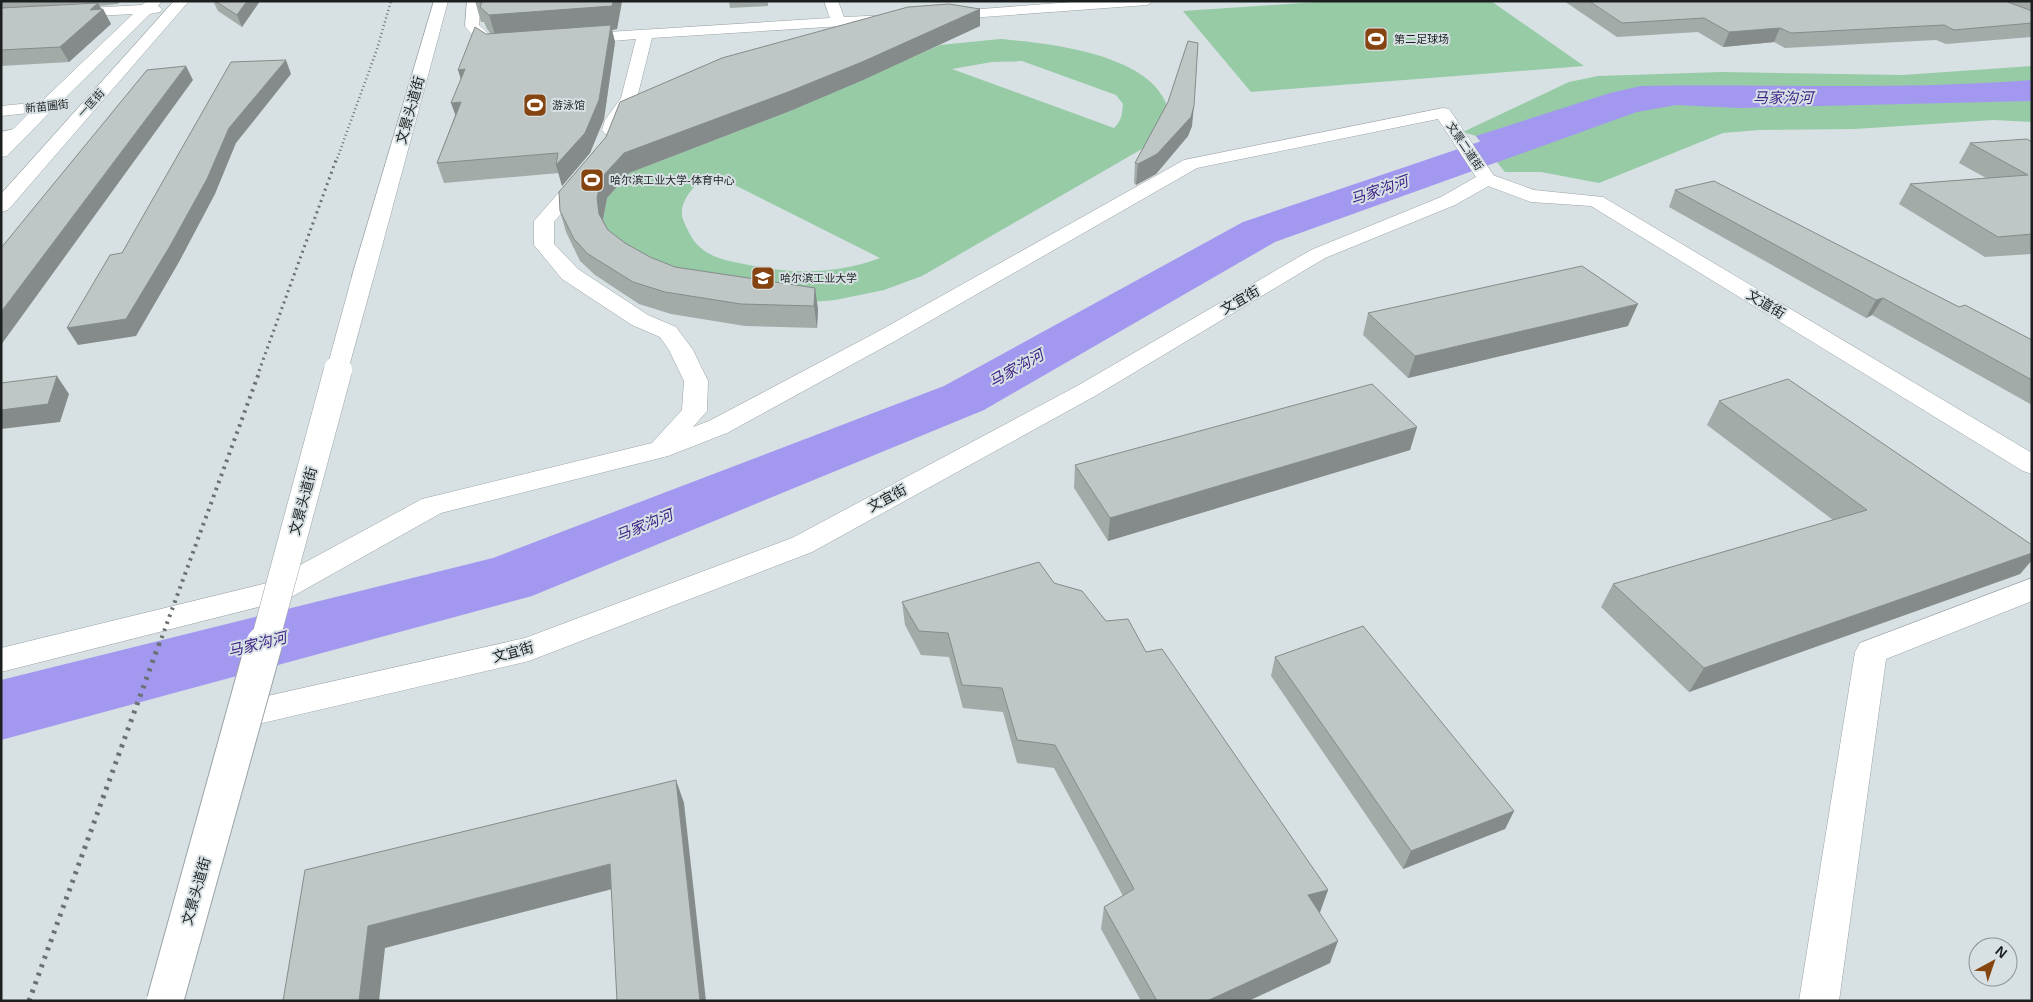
<svg xmlns="http://www.w3.org/2000/svg" width="2033" height="1002" font-family="Arial,'Noto Sans SC',sans-serif">
  <style>
    .green { fill: #96cba6; fill-rule: evenodd }
    .water { fill: #a398f0 }
    .lines { fill: none; stroke-linecap: round; stroke-linejoin: round }
    .river { fill: #a398f0; fill-rule: evenodd }
    .street-casing { stroke: #9ba3a6; stroke-width: 1 }
    .secondary-casing { stroke: #9ba3a6; stroke-width: 1 }
    .street { fill: #fff; fill-rule: evenodd }
    .secondary { fill: #fff; fill-rule: evenodd }
    .rail-far3 { stroke: #6b7173; stroke-width: 2.5; stroke-dasharray: 1 3; stroke-linecap: butt }
    .rail-far2 { stroke: #6b7173; stroke-width: 3; stroke-dasharray: 2 4; stroke-linecap: butt }
    .rail-far1 { stroke: #6b7173; stroke-width: 4; stroke-dasharray: 2.5 5; stroke-linecap: butt }
    .rail { stroke: #6b7173; stroke-width: 5; stroke-dasharray: 3 6; stroke-linecap: butt }
    .secondary-bridge-far2-casing { stroke: #9ba3a6; stroke-width: 22; stroke-linecap: butt }
    .secondary-bridge-far1-casing { stroke: #9ba3a6; stroke-width: 29; stroke-linecap: butt }
    .secondary-bridge-casing { stroke: #9ba3a6; stroke-width: 38; stroke-linecap: butt }
    .secondary-bridge-far2 { stroke: #fff; stroke-width: 21 }
    .secondary-bridge-far1 { stroke: #fff; stroke-width: 28 }
    .secondary-bridge { stroke: #fff; stroke-width: 36 }
    .wall { fill: #a3aba9 }
    .shaded-wall { fill: #858b8a }
    .building { fill: #bec7c5; stroke: #858b8a }
    .labels { text-anchor: middle; dominant-baseline: central; stroke-width: 4; stroke-linejoin: round; paint-order: stroke }
    .far-poi-label { font-size: 11px; fill: #1c1f20; stroke: #d7e0e3; text-anchor: start }
    .far-street-label { font-size: 11px; fill: #1c1f20; stroke: #d7e0e3 }
    .street-label { font-size: 14px; fill: #1c1f20; stroke: #d7e0e3 }
    .water-label { font-size: 15px; font-style: italic; fill: #3f2488; stroke: #d7e0e3 }
  </style>
  <rect width="100%" height="100%" fill="#d7e0e3"/>
  <g class="green">
    <path d="M1332,1H1491L1584,66L1251,92L1183,11Z"/>
    <path d="M1000,39C1048,43 1158,54 1169,113L1147,146L922,276L884,290L835,300L802,303L705,294L605,234L603,219L607,198L629,173L790,111L940,45ZM1022,61L1116,95L1123,104C1122,113 1122,121 1114,128L952,69L992,62ZM711,173L880,258C835,275 789,274 744,264C729,261 712,258 701,248C693,242 688,231 684,222C675,204 696,182 711,173Z"/>
    <path d="M2032,66V122L1993,120L1855,129L1759,130L1723,133L1599,183L1541,172H1505L1476,136L1463,132L1569,82L1598,76L1722,72L1903,75Z"/>
  </g>
  <path class="water" d="M2032,80V101L1739,108L1676,105L1637,112L1497,162L1476,136L1610,93L1641,86C1771,84 1902,90 2032,80Z"/>
  <g class="lines">
    <path class="river" d="M1570,111L1584,115L1590,123L1584,131L1275,242L984,410L532,596L1,740V680L493,558L944,386L1243,222Z"/>
    <g class="street-casing">
      <g id="street">
        <path d="M467,1H481L479,25L495,40L511,41L514,44L511,47C487,53 483,45 467,29L465,26Z"/>
        <path d="M824,1H838L844,17L891,15L896,16L898,19L896,22L891,23L652,38L637,98L623,120L617,134L611,135L605,134L602,130L605,120L621,98L636,39L576,44L571,42L568,39L571,36L576,34L830,18Z"/>
        <path d="M1085,1H1154L1147,5L942,20L937,19L935,16L937,13L942,12Z"/>
        <path d="M1443,108L1449,109L1496,179L1494,183L1455,205L1325,258L1095,396L812,552L529,661L245,727L233,723L228,714L233,705L245,701L525,638L792,538L1077,386L1311,250L1441,197L1476,177L1438,119L1197,168L895,341L727,433L668,456L441,513L286,600L1,672V648L267,583L422,499L652,443L682,410L684,381L669,350L660,337L632,325L562,279L534,245V221L576,173L583,171L590,173L592,177L554,222V244L578,269L648,315L676,327L693,350L708,381L707,411L693,427L709,421L879,331L1184,160Z"/>
        <path d="M19,128L25,129L28,133L25,137L1,143V132Z"/>
        <path d="M2032,578V601L1886,659L1839,1001H1799L1855,652L1860,643Z"/>
      </g>
    </g>
    <g class="secondary-casing">
      <g id="secondary">
        <path d="M147,1H162L158,6L162,9L160,12L150,14L59,104L60,106L58,110L51,111L7,156L1,157V141L29,113L1,116V106L41,102L133,14L1,21V13L142,5Z"/>
        <path d="M174,1H189L8,210L1,212V194Z"/>
        <path d="M434,1H448L374,276L371,281L363,282L355,281L352,276Z"/>
        <path d="M1487,173L1534,190L1603,197L2032,453V474L2023,471L1591,206L1531,202L1480,183L1478,179L1480,175Z"/>
      </g>
    </g>
    <use href="#street" class="street"/>
    <use href="#secondary" class="secondary"/>
    <path class="rail-far3" d="M336,162L377,49L391,1"/>
    <path class="rail-far2" d="M259,371L336,160"/>
    <path class="rail-far1" d="M159,645L260,370"/>
    <path class="rail" d="M29,1001L159,644"/>
    <g class="secondary-bridge-far2-casing">
      <path id="secondary-bridge-far2" d="M337,371L363,276"/>
    </g>
    <g class="secondary-bridge-far1-casing">
      <path id="secondary-bridge-far1" d="M264,645L338,370"/>
    </g>
    <g class="secondary-bridge-casing">
      <path id="secondary-bridge" d="M165,1001L264,644"/>
    </g>
    <use href="#secondary-bridge-far2" class="secondary-bridge-far2"/>
    <use href="#secondary-bridge-far1" class="secondary-bridge-far1"/>
    <use href="#secondary-bridge" class="secondary-bridge"/>
  </g>
  <g class="wall">
    <path d="M1,1H121L118,4L99,6L101,9H103L111,24L69,62L1,66Z"/>
    <path d="M213,1H260L242,27L218,11Z"/>
    <path d="M475,1H622L617,29L612,30L615,42L604,119L590,153L562,186L559,173L444,183L437,163L486,34H491L487,29L484,22H481Z"/>
    <path d="M729,1H768V6L730,8Z"/>
    <path d="M1564,1H2032V36L2031,37L1946,44L1936,40L1785,48L1774,42L1723,47L1698,32L1617,37Z"/>
    <path d="M980,9V26L863,80L790,111L629,173L607,198L603,219L608,230L625,243L650,257L675,267L815,288L818,310L817,328L745,326L671,314L639,304L595,275L580,261L566,232L560,211L559,192Z"/>
    <path d="M1168,102L1192,126L1188,136L1156,174L1136,185L1134,183L1135,163Z"/>
    <path d="M2032,142V254L1985,257L1899,204L1910,184L1986,178L1959,163L1970,143Z"/>
    <path d="M1675,190L1959,307L2032,340V405L1872,315L1866,318L1669,207Z"/>
    <path d="M1368,313L1628,326L1408,378L1363,335Z"/>
    <path d="M1719,401L2032,545V560L2020,574L1689,692L1601,607L1613,584L1833,520L1707,425Z"/>
    <path d="M1417,427L1410,450L1108,541L1074,488L1075,465Z"/>
    <path d="M1054,583L1106,621L1146,652L1328,890L1320,912V913L1330,963L1248,1001H1141L1101,929L1104,907L1123,896L1054,768L1017,763L1003,712L963,708L949,657L921,655L905,625L902,602Z"/>
    <path d="M1275,657L1514,811L1505,829L1403,869L1271,676Z"/>
  </g>
  <g class="shaded-wall">
    <path d="M247,1H260L242,27L237,15Z"/>
    <path d="M613,1H622L617,29L612,30L615,42L604,119L590,153L562,186L556,165L585,133L496,38L489,15Z"/>
    <path d="M98,3L102,10L103,9L111,24L69,62L60,47L90,10Z"/>
    <path d="M980,9V26L863,80L790,111L629,173L607,198L603,219L605,234L599,214L597,198L601,178L624,153Z"/>
    <path d="M1780,28L1774,42L1723,47L1729,32Z"/>
    <path d="M286,60L291,74L236,143L215,194L179,262L136,336L78,345L67,328L229,128Z"/>
    <path d="M186,66L193,80L1,345V312Z"/>
    <path d="M465,69L464,89L458,70Z"/>
    <path d="M461,102L458,122L451,103Z"/>
    <path d="M1194,106L1192,126L1188,136L1156,174L1136,185L1138,164Z"/>
    <path d="M815,288L818,310L817,328L814,306Z"/>
    <path d="M1883,298L1872,315L1866,318L1876,300Z"/>
    <path d="M1638,304L1628,326L1408,378L1415,356Z"/>
    <path d="M57,376L69,394L60,422L1,429V410Z"/>
    <path d="M1417,427L1410,450L1108,541L1110,518Z"/>
    <path d="M2032,553V560L2020,574L1689,692L1704,668Z"/>
    <path d="M676,780L684,803L706,1001H700Z"/>
    <path d="M1514,811L1505,829L1403,869L1411,851Z"/>
    <path d="M610,864L620,887L385,948L379,1001H359L368,926Z"/>
    <path d="M1328,890L1320,912L1301,918L1308,895Z"/>
    <path d="M1338,941L1330,963L1248,1001H1207Z"/>
  </g>
  <g class="building">
    <path d="M215,1H247L237,15Z"/>
    <path d="M482,1H613L612,6L489,15L480,7Z"/>
    <path d="M1589,1H2005L2032,11V23L1954,30L1944,25L1791,33L1780,28L1729,32L1704,18L1622,23Z"/>
    <path d="M98,3L90,10L103,9L60,47L1,50V8Z"/>
    <path d="M949,4L980,9L862,62L788,92L624,153L601,178L597,198L599,214L608,230L625,243L650,257L675,267L815,288L814,306L741,304L665,292L633,282L588,254L574,239L560,211L559,192L606,137L620,102L722,58L908,7Z"/>
    <path d="M611,25L599,100L585,133L556,165L558,153L437,163L461,102L451,103L465,69L458,70L475,27L486,34Z"/>
    <path d="M1188,41L1198,43L1194,106L1191,117L1157,154L1138,164L1135,163L1168,102Z"/>
    <path d="M286,60L229,128L207,179L170,246L126,319L67,328L110,255L122,253L231,62Z"/>
    <path d="M186,66L1,312V248L147,70Z"/>
    <path d="M2027,139L2032,142V234L1998,237L1910,184L2028,175L1970,143Z"/>
    <path d="M1714,181L1959,307L1965,305L2032,340V380L1883,298L1876,300L1675,190Z"/>
    <path d="M1582,266L1638,304L1415,356L1368,313Z"/>
    <path d="M57,376L48,404L1,410V383Z"/>
    <path d="M1788,379L2032,545V553L1704,668L1613,584L1867,510L1719,401Z"/>
    <path d="M1372,384L1417,427L1110,518L1075,465Z"/>
    <path d="M1039,562L1054,583L1082,591L1106,621L1128,619L1146,652L1162,649L1328,890L1308,895L1338,941L1207,1001H1157L1104,907L1134,889L1055,745L1017,740L1002,688L962,685L948,633L919,631L902,602Z"/>
    <path d="M1363,626L1514,811L1411,851L1275,657Z"/>
    <path d="M676,780L700,1001H617L610,864L368,926L359,1001H283L305,870Z"/>
  </g>
  <defs>
    <g id="stadium-square" transform="scale(1.25)"><rect x="-9" y="-9" width="18" height="18" rx="4" fill="#854410" stroke="#d7e0e3"/><path d="M0-5a6.5 5 0 1 0 0 10a6.5 5 0 1 0 0-10ZM-3.5-1.8h7v3.6h-7Z" fill="#fff"/></g>
    <g id="university-square" transform="scale(1.25)"><rect x="-9" y="-9" width="18" height="18" rx="4" fill="#854410" stroke="#d7e0e3"/><path d="M0-5L7-2L0 1L-7-2ZM-4 1L0 2.5L4 1V4Q0 6-4 4Z" fill="#fff"/></g>
  </defs>
  <g fill-rule="evenodd">
    <use href="#stadium-square" x="1376" y="39"/>
    <use href="#stadium-square" x="535" y="105"/>
    <use href="#stadium-square" x="592" y="180"/>
    <use href="#university-square" x="763" y="278"/>
  </g>
  <g class="labels">
    <g class="far-poi-label">
      <text x="1394" y="39">第二足球场</text>
      <text x="552" y="105">游泳馆</text>
      <text x="610" y="180">哈尔滨工业大学-体育中心</text>
      <text x="780" y="278">哈尔滨工业大学</text>
    </g>
    <g class="far-street-label">
      <text transform="translate(91 103) rotate(-48)">一匡街</text>
      <text transform="translate(47 106) rotate(-6)">新苗圃街</text>
      <text transform="translate(1465 146) rotate(56)">文景二道街</text>
    </g>
    <g class="street-label">
      <text transform="translate(410 110) rotate(-74)">文景头道街</text>
      <text transform="translate(1240 300) rotate(-30)">文宜街</text>
      <text transform="translate(1766 304) rotate(31)">文道街</text>
      <text transform="translate(887 498) rotate(-28)">文宜街</text>
      <text transform="translate(303 501) rotate(-75)">文景头道街</text>
      <text transform="translate(513 652) rotate(-15)">文宜街</text>
      <text transform="translate(196 891) rotate(-74)">文景头道街</text>
    </g>
    <g class="water-label">
      <text x="1783" y="97">马家沟河</text>
      <text transform="translate(1379 190) rotate(-19)">马家沟河</text>
      <text transform="translate(1016 368) rotate(-29)">马家沟河</text>
      <text transform="translate(644 525) rotate(-22)">马家沟河</text>
      <text transform="translate(257 644) rotate(-14)">马家沟河</text>
    </g>
  </g>
  <rect width="2033" height="1002" fill="none" stroke="#1c1f20" stroke-width="5"/>
  <g transform="translate(1993 962) rotate(40)"><circle r="24" fill="#d7e0e3" stroke="#8c9395"/>
  <path d="M0-4L9 19L0 12L-9 19Z" fill="#854410"/>
  <text y="-8" font-size="14" font-weight="bold" text-anchor="middle" fill="#1c1f20">N</text>
  </g>
</svg>
